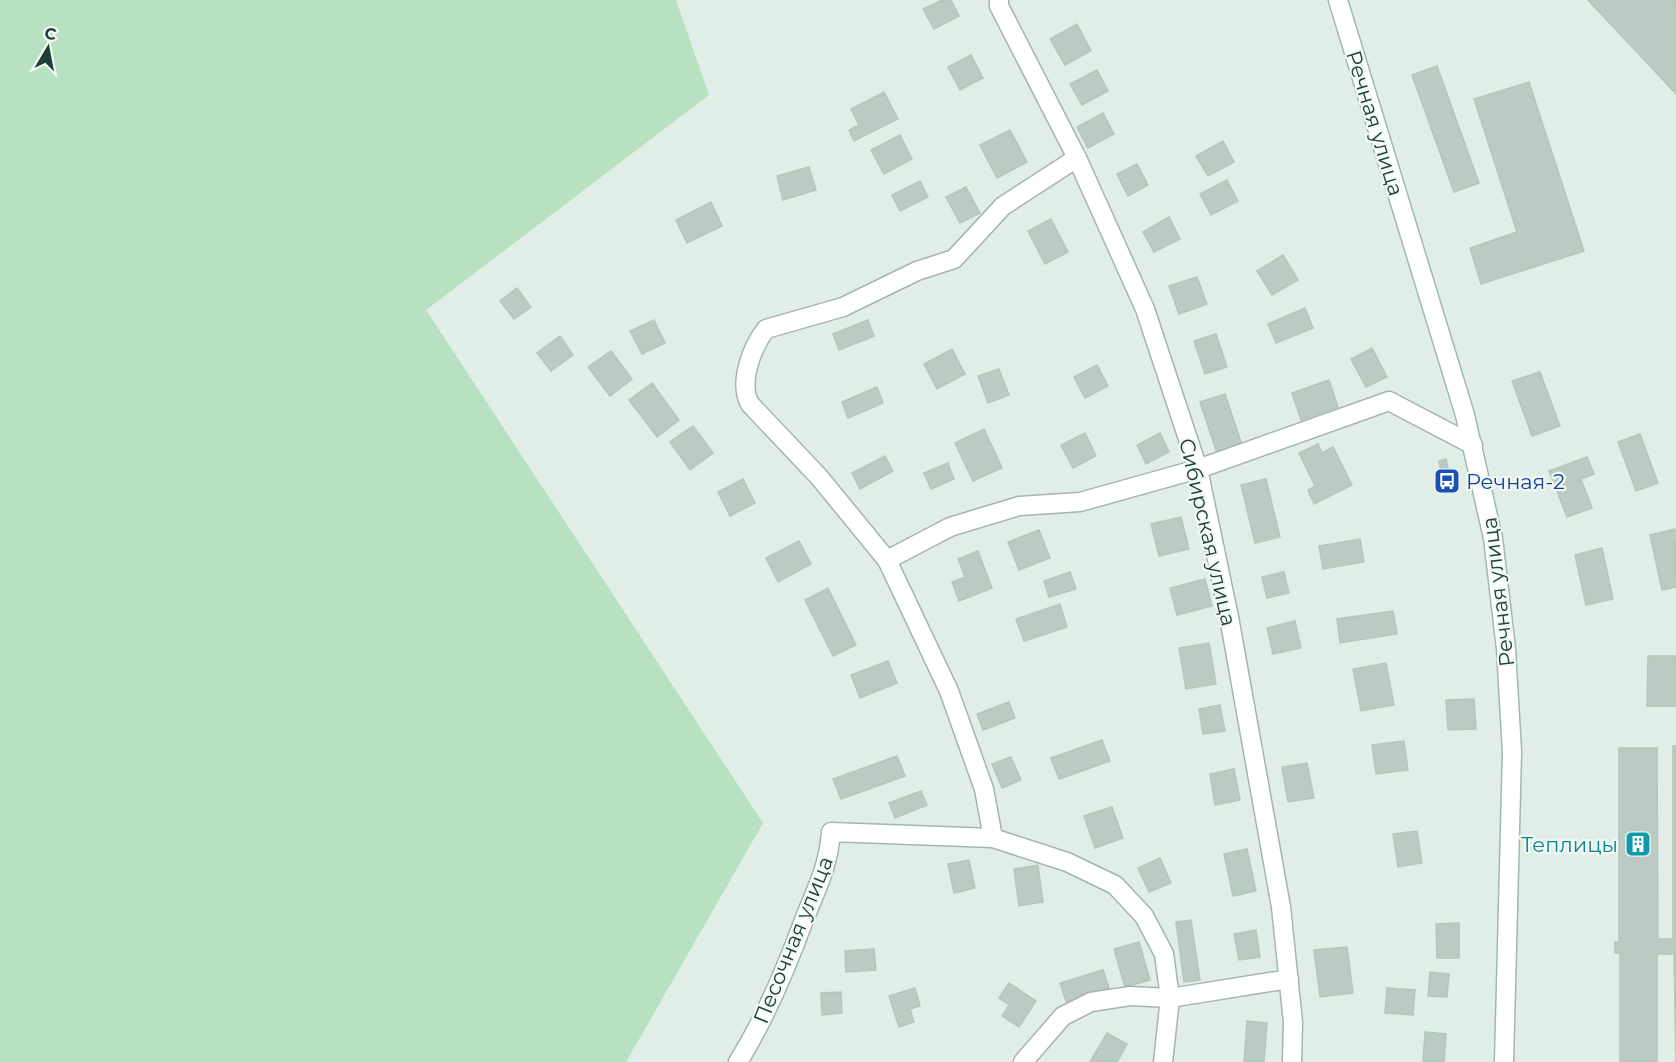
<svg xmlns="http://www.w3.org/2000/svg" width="1676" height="1062" font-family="Montserrat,sans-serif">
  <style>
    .green { fill: #b7e1c0 }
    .building { fill: #b9cbc2; stroke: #b3c8bd; stroke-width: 1.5 }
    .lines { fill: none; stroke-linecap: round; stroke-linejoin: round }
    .street-casing { stroke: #a3b6ae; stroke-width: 21 }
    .secondary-casing { stroke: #9ebaae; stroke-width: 21 }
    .street { stroke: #fff; stroke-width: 18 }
    .secondary { stroke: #fff; stroke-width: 18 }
    .labels { text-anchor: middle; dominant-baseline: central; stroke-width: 4.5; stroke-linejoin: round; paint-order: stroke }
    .street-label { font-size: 21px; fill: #1f4035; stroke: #f2f9f5 }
    .transit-label { font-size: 21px; fill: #164399; stroke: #f2f9f5; text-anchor: start }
    .culture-label { font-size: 21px; fill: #0d838f; stroke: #f2f9f5; text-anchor: end }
  </style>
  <rect width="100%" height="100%" fill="#e1ede7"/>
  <path class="green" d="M0,0H676L709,95L426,310L763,823L626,1062H0Z"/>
  <g class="building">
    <path d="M942,0H951L959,16L934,29L923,9Z"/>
    <path d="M1588,0H1676V94Z"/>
    <path d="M1077,24L1091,51L1065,65L1050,39Z"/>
    <path d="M971,55L983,78L960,90L948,67Z"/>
    <path d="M1437,66L1479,183L1454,192L1412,75Z"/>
    <path d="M1097,70L1108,91L1082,105L1070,84Z"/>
    <path d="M1529,82L1584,251L1481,284L1470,248L1517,232L1474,99Z"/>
    <path d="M884,92L898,119L854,141L849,130L859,125L851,109Z"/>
    <path d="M1103,113L1114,134L1088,148L1077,127Z"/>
    <path d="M1010,130L1027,162L997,178L980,145Z"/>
    <path d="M900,135L912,159L884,174L871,150Z"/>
    <path d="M1223,141L1234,162L1208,176L1196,156Z"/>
    <path d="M1137,164L1148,185L1128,196L1117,174Z"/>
    <path d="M809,167L816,190L783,200L777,176Z"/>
    <path d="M1227,180L1238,201L1211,215L1200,194Z"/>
    <path d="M920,181L928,197L900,211L892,195Z"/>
    <path d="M966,187L980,213L960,223L946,197Z"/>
    <path d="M711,202L722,226L687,243L676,220Z"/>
    <path d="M1169,217L1180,239L1154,252L1143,232Z"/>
    <path d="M1051,219L1068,252L1045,264L1028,231Z"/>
    <path d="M1283,255L1298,280L1272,295L1257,271Z"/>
    <path d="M1197,277L1207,304L1179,314L1169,286Z"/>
    <path d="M517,288L531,307L514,319L500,301Z"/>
    <path d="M1305,308L1313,328L1276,343L1268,324Z"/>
    <path d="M654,320L665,343L642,354L630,331Z"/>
    <path d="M868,320L874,336L839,350L833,334Z"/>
    <path d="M1216,334L1227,367L1205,374L1194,341Z"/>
    <path d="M560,336L573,355L551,371L537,353Z"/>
    <path d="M1372,348L1387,377L1366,387L1351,359Z"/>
    <path d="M952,349L965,374L937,389L924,364Z"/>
    <path d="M611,351L632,379L610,396L588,367Z"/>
    <path d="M1097,365L1108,386L1085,398L1074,377Z"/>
    <path d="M999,369L1009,395L988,403L978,376Z"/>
    <path d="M1540,372L1560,426L1532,436L1512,381Z"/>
    <path d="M1329,380L1338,407L1301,420L1292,393Z"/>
    <path d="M652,383L679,420L657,437L629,400Z"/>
    <path d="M877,387L883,403L848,418L842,402Z"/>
    <path d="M1225,394L1242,445L1217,453L1200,402Z"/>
    <path d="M693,426L713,453L690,470L670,442Z"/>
    <path d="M984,429L1002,468L973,481L955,443Z"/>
    <path d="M1085,433L1096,456L1073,468L1061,445Z"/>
    <path d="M1160,433L1169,452L1146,464L1137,445Z"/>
    <path d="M1640,434L1658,483L1636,491L1618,442Z"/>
    <path d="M1318,444L1322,453L1333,447L1352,485L1314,504L1308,490L1315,486L1299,453Z"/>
    <path d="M885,456L893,471L860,489L852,473Z"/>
    <path d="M1587,457L1594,474L1581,479L1592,508L1567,517L1549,471Z"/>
    <path d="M1446,459L1449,474L1442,476L1439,461Z"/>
    <path d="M948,463L954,479L931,489L924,473Z"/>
    <path d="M743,479L755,503L730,516L718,492Z"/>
    <path d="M1266,479L1280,537L1255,543L1241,485Z"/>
    <path d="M1181,517L1189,549L1159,556L1151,524Z"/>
    <path d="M1675,529L1676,587L1662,590L1650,535Z"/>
    <path d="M1039,530L1050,558L1019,570L1008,542Z"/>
    <path d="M1360,539L1364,562L1323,569L1319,546Z"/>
    <path d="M799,541L811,564L778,582L766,558Z"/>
    <path d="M1602,548L1613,599L1586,605L1575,555Z"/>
    <path d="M978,551L992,588L959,601L952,582L965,577L958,559Z"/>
    <path d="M1070,572L1076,589L1049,597L1044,581Z"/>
    <path d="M1284,572L1289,593L1267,598L1262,577Z"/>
    <path d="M1205,579L1212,606L1177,615L1170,588Z"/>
    <path d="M828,588L856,645L833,656L805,600Z"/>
    <path d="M1060,604L1067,627L1024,641L1016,619Z"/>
    <path d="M1393,611L1397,634L1340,643L1337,619Z"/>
    <path d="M1295,621L1301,648L1273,654L1267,628Z"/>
    <path d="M1209,643L1216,684L1186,689L1179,648Z"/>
    <path d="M1648,656H1676V706H1647Z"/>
    <path d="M888,661L897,683L860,698L851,675Z"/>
    <path d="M1386,663L1394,705L1361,711L1353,669Z"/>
    <path d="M1474,699L1476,729L1448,730L1446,700Z"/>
    <path d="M1009,702L1015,718L983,730L977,714Z"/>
    <path d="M1220,705L1225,731L1203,734L1199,709Z"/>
    <path d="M1102,740L1110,761L1059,779L1051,758Z"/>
    <path d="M1404,741L1408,770L1376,774L1372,745Z"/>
    <path d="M1673,746H1676V1062L1674,954H1657V1062H1620V953H1615V942H1619V748H1657L1658,939H1673Z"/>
    <path d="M897,756L905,776L841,799L833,779Z"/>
    <path d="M1011,757L1021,780L1002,788L992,764Z"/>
    <path d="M1307,763L1314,798L1288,802L1282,767Z"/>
    <path d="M1234,769L1240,800L1215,805L1210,774Z"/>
    <path d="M921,791L927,805L895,818L889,803Z"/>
    <path d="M1112,807L1123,838L1095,848L1084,816Z"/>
    <path d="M1417,831L1422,863L1398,867L1393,834Z"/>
    <path d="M1247,849L1256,891L1233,896L1224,854Z"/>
    <path d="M1160,858L1171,883L1149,892L1138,868Z"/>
    <path d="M969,860L975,888L954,893L948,864Z"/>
    <path d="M1038,865L1043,902L1019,906L1014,869Z"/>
    <path d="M1191,920L1200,980L1184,982L1176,922Z"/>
    <path d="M1459,923V958H1437L1436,924Z"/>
    <path d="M1256,930L1260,957L1239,960L1234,934Z"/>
    <path d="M1139,942L1150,980L1125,987L1114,949Z"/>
    <path d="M1347,947L1353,993L1320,997L1314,950Z"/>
    <path d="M874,949L876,970L846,972L845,951Z"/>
    <path d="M1103,970L1110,991L1067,1004L1060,983Z"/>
    <path d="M1430,972L1449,974L1447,997L1428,996Z"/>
    <path d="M1009,983L1036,1001L1019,1027L1002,1016L1009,1005L999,998Z"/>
    <path d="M915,988L920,1006L910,1009L914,1022L899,1027L889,996Z"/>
    <path d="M1387,988L1415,990L1413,1015L1385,1013Z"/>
    <path d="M841,992L842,1013L822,1015L821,993Z"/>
    <path d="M1247,1021L1267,1023L1264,1062H1244Z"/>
    <path d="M1425,1032L1446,1034L1444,1062H1423Z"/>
    <path d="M1107,1033L1127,1044L1117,1062H1090Z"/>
  </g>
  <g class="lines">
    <g class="street-casing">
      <g id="street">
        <path d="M999,0V6L1077,158L1145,309L1198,469L1229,617L1281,907L1293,1022L1292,1062"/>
        <path d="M887,560L950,527L1019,506L1080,502L1198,469L1389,401L1473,445"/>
        <path d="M993,838L984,789L949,691L887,560L819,477L750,404C738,383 752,347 766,329L843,307L917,271L954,259L1003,206L1077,158"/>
        <path d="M738,1062C766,1017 786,969 804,920C817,887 828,868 831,832L993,838L1067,862L1115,885L1144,916L1164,954L1170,998L1163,1062"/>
        <path d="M1023,1062L1063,1016L1091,1002L1130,996L1170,998L1289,979"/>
      </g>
    </g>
    <g class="secondary-casing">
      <path id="secondary" d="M1338,0L1465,415L1493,538L1506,649L1512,752L1504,1062"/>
    </g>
    <use href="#street" class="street"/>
    <use href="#secondary" class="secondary"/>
  </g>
  <defs>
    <g id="bus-square" transform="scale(1.35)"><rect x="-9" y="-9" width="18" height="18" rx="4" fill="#1a4fb4" stroke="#f2f9f5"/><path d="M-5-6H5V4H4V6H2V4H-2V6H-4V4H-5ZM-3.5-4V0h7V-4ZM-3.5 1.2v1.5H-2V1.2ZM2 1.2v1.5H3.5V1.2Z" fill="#fff"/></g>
    <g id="building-square" transform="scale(1.35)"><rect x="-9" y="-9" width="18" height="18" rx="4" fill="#0f9aa8" stroke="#f2f9f5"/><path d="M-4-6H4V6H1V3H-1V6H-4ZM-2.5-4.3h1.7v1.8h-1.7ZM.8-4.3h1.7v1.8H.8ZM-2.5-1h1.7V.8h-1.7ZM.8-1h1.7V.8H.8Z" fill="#fff"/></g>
  </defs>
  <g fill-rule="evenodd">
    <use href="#bus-square" x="1447" y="481"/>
    <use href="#building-square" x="1638" y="844"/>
  </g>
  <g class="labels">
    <g class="street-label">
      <text transform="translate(1375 123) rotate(73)">Речная улица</text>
      <text transform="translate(1208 532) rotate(77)">Сибирская улица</text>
      <text transform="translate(1498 592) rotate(-97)">Речная улица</text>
      <text transform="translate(793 940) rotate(-68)">Песочная улица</text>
    </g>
    <g class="transit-label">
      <text x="1466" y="481">Речная-2</text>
    </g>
    <g class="culture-label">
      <text x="1618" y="844">Теплицы</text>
    </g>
  </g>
  <g transform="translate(48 48) rotate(10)" stroke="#f2f9f5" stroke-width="4.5" paint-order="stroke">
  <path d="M0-4.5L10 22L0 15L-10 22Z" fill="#1f4035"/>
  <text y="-9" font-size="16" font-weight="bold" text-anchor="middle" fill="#1f4035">С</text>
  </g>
</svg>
